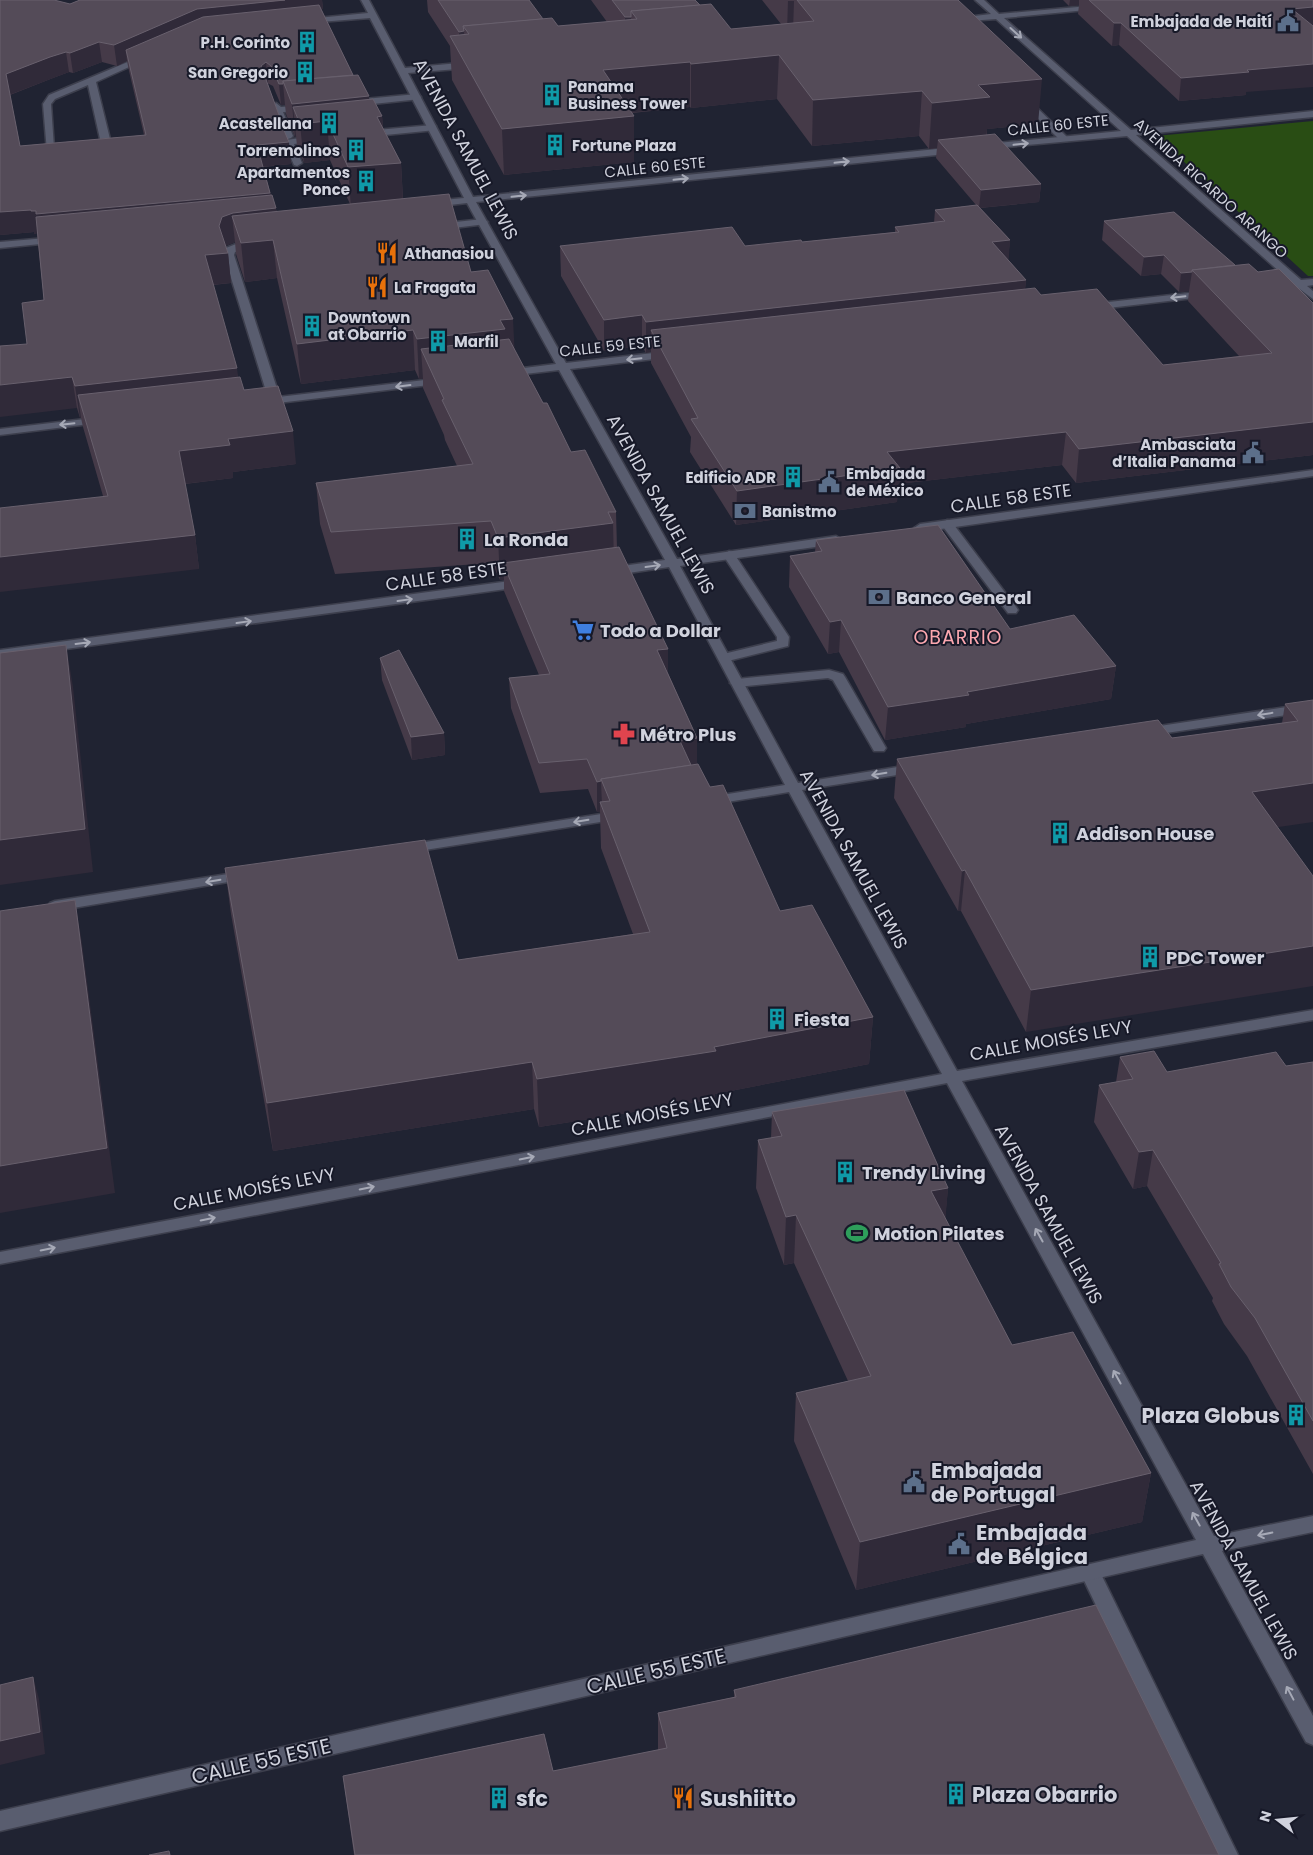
<svg xmlns="http://www.w3.org/2000/svg" width="1313" height="1855" font-family="Poppins,sans-serif">
  <style>
    .green { fill: #294d14 }
    .lines { fill: none; stroke-linecap: round; stroke-linejoin: round }
    .lane-casing { stroke: #3d3f4d; stroke-width: 3 }
    .street-casing { stroke: #3d3f4d; stroke-width: 3 }
    .lane { fill: #595d6f; fill-rule: evenodd }
    .street { fill: #595d6f; fill-rule: evenodd }
    .wall { fill: #453a48; fill-rule: evenodd }
    .shaded-wall { fill: #302a39 }
    .building { fill: #544b58; stroke: #68606d }
    .oneway { stroke: #a6a9b6 }
    .labels { text-anchor: middle; dominant-baseline: central; stroke-width: 4; stroke-linejoin: round; paint-order: stroke }
    .far-poi-label { font-size: 15px; font-weight: bold; fill: #d0d2dd; stroke: #171928; text-anchor: end }
    .far-street-label { font-size: 15px; fill: #d0d2dd; stroke: #171928 }
    .street-label { font-size: 18px; fill: #d0d2dd; stroke: #171928 }
    .poi-label { font-size: 18px; font-weight: bold; fill: #d0d2dd; stroke: #171928; text-anchor: start }
    .neighbourhood-label { font-size: 19px; letter-spacing: 1px; fill: #fba7af; stroke: #171928 }
    .near-poi-label { font-size: 21px; font-weight: bold; fill: #d0d2dd; stroke: #171928; text-anchor: start }
    .near-street-label { font-size: 21px; fill: #d0d2dd; stroke: #171928 }
  </style>
  <rect width="100%" height="100%" fill="#202332"/>
  <path class="green" d="M1313,121V276H1308L1156,136Z"/>
  <g class="lines">
    <g class="lane-casing">
      <g id="lane">
        <path d="M417,94L421,97L420,99L354,106L350,103L354,100Z"/>
        <path d="M1024,97L1027,98L1067,137V141H1061L1021,102L1020,100Z"/>
        <path d="M276,103L281,107L306,105L310,108L306,111L283,112L293,136L291,138L288,139L283,136L272,106Z"/>
        <path d="M433,125L436,126V130L365,137L360,134L365,131Z"/>
        <path d="M315,136L320,139L318,141L294,144L302,163L297,166L294,165L284,142L286,140Z"/>
        <path d="M483,219L488,222L486,224L437,230L432,227L437,224Z"/>
        <path d="M255,242L259,243V247L235,252L234,255L281,401L275,404L269,401L224,255L226,248L236,244Z"/>
        <path d="M947,520L951,521L1016,607L1018,610L1016,613H1008L941,524Z"/>
        <path d="M729,551L733,552L789,637L788,646L724,662L718,658L719,655L777,641V637L723,555Z"/>
        <path d="M829,670L843,674L845,677L886,748L884,751H874L833,680L828,678L737,687L730,683L737,679Z"/>
        <path d="M1090,1564L1097,1566L1100,1572L1238,1855H1216L1080,1572L1083,1566Z"/>
      </g>
    </g>
    <g class="street-casing">
      <g id="street">
        <path d="M361,0H369L405,68L470,62L474,65L470,68L408,73L473,197L956,147L961,150L956,153L476,202L566,363L671,351L676,354L671,357L570,369L677,559L836,536L842,540L836,544L680,566L798,783L916,764L923,768L916,772L802,790L957,1071L1313,1010V1020L962,1081L1214,1536L1313,1516V1532L1222,1551L1313,1716V1745L1306,1742L1203,1554L0,1831V1811L1196,1540L947,1083L0,1264V1252L942,1074L789,792L709,805L702,801L709,797L785,785L669,567L608,576L602,572L608,568L665,560L559,370L507,376L502,373L507,370L556,364L467,203L432,207L427,204L432,201L464,198L370,18L307,23L303,21L307,19L368,13Z"/>
        <path d="M975,0H984L999,14L1100,5V9H1097L1004,18L1131,130L1313,111V117L1136,135L1301,280L1313,279V285L1307,286L1313,291V299L1297,287L1271,288V284L1290,281L1127,136L984,149L982,147L987,144L1121,131L996,19L955,22V18H958L991,14Z"/>
        <path d="M142,56L149,58L96,82L110,139L106,148L91,154L86,151L99,144L100,139L88,85L55,99L51,104L54,148L68,154L63,157L47,152L43,104L49,95Z"/>
        <path d="M58,237L63,240L61,242L0,248V242Z"/>
        <path d="M1207,291L1212,294L1211,296L1091,310L1086,307L1091,304Z"/>
        <path d="M442,378L446,379L447,381L446,383L261,405L255,402L261,399Z"/>
        <path d="M102,417L108,420L106,422L0,435V429Z"/>
        <path d="M1313,470V476L920,532L914,528L920,524Z"/>
        <path d="M524,579L530,583L528,586L0,658V650Z"/>
        <path d="M1313,703V711L1146,736L1139,732L1146,728Z"/>
        <path d="M620,811L625,812L627,815L625,818L406,853L401,852L399,849L401,846L406,845Z"/>
        <path d="M247,871L252,872L254,875L252,878L55,911L50,909L48,906L50,903L55,901Z"/>
      </g>
    </g>
    <use href="#lane" class="lane"/>
    <use href="#street" class="street"/>
  </g>
  <g class="wall">
    <path d="M0,0L70,4L80,0H322L323,9H321L353,75L369,100L382,116L383,128L401,163L403,199L471,272L514,349L543,403L571,452L616,512L617,548L668,673L697,738V764L780,911L873,1017L869,1064L715,1094V1099L539,1127L534,1109L273,1151L231,914L225,868L458,960L633,934L601,848L600,812H597L588,789L540,793L511,708L509,678L539,675L504,591V580H500L492,563L335,574L320,524L316,483L457,466L445,440L444,435L423,388V379H419L415,370L301,384L277,278L245,282L236,254L235,242L225,246L228,253L231,283L213,285L238,377L244,390L296,464L233,472V478L185,484L195,535L199,569L103,496L83,427L81,418H80L77,408L27,344L44,300L37,233L34,234V232L0,235ZM127,61L129,71L144,135L20,146L10,95L53,78L69,72L73,73L102,62L117,66ZM267,83L273,86L281,105H285L286,114L295,137L296,136L297,146L304,163L330,160L350,204L277,212L271,195L263,167L291,164L284,131L283,118L279,115Z"/>
    <path d="M427,0H529L543,19L558,26L607,22L591,0H695L700,5L731,29L781,24L762,0H958L1038,124L987,129V135L1041,184L1039,202L980,208L1010,240L1008,260L1026,280L1025,289L1041,295L1163,365L1239,356L1188,301L1189,291L1179,292L1161,274L1141,276L1102,240L1104,221L1235,265L1313,455L1076,483L1062,465L898,484L897,502L736,525L690,452L691,437L651,363V352L646,353L642,346L604,351L561,276L560,246H745L802,242L895,232V227L934,223L935,210L976,205L936,158L937,148L929,149L919,136L812,146L777,99L691,108L690,107L632,113L634,116V162L504,175L452,80L450,46L428,12Z"/>
    <path d="M1063,0H1313L1246,92V95L1179,101L1119,45L1112,46L1078,14L1079,5L1069,6Z"/>
    <path d="M816,540L1010,629L1116,666L1111,699L966,724V727L885,740L839,652L828,654L789,587L790,556L815,552Z"/>
    <path d="M380,658L444,733L445,755L412,760L382,680Z"/>
    <path d="M1313,700L1277,827L1026,1032L961,911H958L894,798L897,759L1172,738L1282,723L1285,704Z"/>
    <path d="M1120,1057L1167,1072L1286,1066L1313,1062V1474L1247,1356L1224,1324L1212,1301L1213,1298L1147,1186L1133,1189L1094,1122L1099,1085L1116,1082Z"/>
    <path d="M772,1112L948,1188L945,1219L1012,1345L1151,1473L1142,1522L856,1590L794,1441L796,1393L848,1381L794,1263L784,1265L756,1188L758,1140L771,1138Z"/>
    <path d="M734,1690L1219,1855H354L343,1776L553,1771L658,1750V1713L734,1697Z"/>
  </g>
  <g class="shaded-wall">
    <path d="M285,0H322L323,9L316,10L126,50L127,61L117,66L114,45L197,9Z"/>
    <path d="M1070,0H1079V5L1069,6Z"/>
    <path d="M788,1H794L793,31L787,32Z"/>
    <path d="M1313,7V28L1292,9Z"/>
    <rect x="625" y="17" width="6" height="29"/>
    <path d="M1114,23H1121L1119,45L1112,46Z"/>
    <path d="M464,31L465,61L460,53L459,32Z"/>
    <path d="M99,42L102,62L73,73L70,53Z"/>
    <path d="M66,52L69,72L53,78L9,95L6,74L50,57Z"/>
    <path d="M779,55L777,99L691,108V64Z"/>
    <path d="M266,62L268,83L263,86L261,66Z"/>
    <path d="M690,62V107L604,115L603,70Z"/>
    <path d="M1313,64V87L1246,92V95L1179,101L1181,78L1247,70Z"/>
    <path d="M1042,79L1038,124L987,129L986,143L938,140L937,148L929,149L932,103L978,85Z"/>
    <path d="M279,84H283L285,105H281Z"/>
    <path d="M922,91L919,136L812,146L813,100Z"/>
    <path d="M369,96L371,129L327,121L330,160L304,163L300,124L293,107L296,136L295,137L292,104Z"/>
    <path d="M382,116L385,155L377,117Z"/>
    <path d="M634,116V162L504,175L502,129Z"/>
    <path d="M283,118L285,139L280,121Z"/>
    <path d="M289,142L291,164L259,167L257,145Z"/>
    <path d="M401,163L403,203L351,208L348,167Z"/>
    <path d="M1041,184L1039,202L979,208L981,190Z"/>
    <path d="M270,193L272,209L276,208L279,238L232,216L235,242L225,246L228,253L231,283L208,285L39,233L34,234V232L0,235V212Z"/>
    <path d="M273,240L277,278L245,282L241,243Z"/>
    <path d="M1010,240L1008,270L992,242Z"/>
    <path d="M1164,255L1161,274L1141,276L1144,257Z"/>
    <path d="M1192,272L1189,291L1179,292L1181,273Z"/>
    <path d="M1026,280L1023,310L651,330V352L646,353V322Z"/>
    <path d="M642,315V346L604,351V320Z"/>
    <path d="M513,319L515,358L421,349L423,379H419L417,339L500,320Z"/>
    <path d="M413,330L415,370L301,384L297,344Z"/>
    <path d="M237,368L241,399L78,395L81,418H80L75,386Z"/>
    <path d="M72,377L77,408L0,417V385Z"/>
    <path d="M1313,422V455L1076,483L1079,449Z"/>
    <path d="M293,431L296,464L233,472V478L183,484L179,451L228,439Z"/>
    <path d="M1066,432L1062,465L898,484L897,502L736,525L737,491L887,452Z"/>
    <path d="M613,523L614,565L503,563L504,580H500L498,538Z"/>
    <path d="M195,535L199,569L0,592V557Z"/>
    <path d="M841,620L839,652L828,654L830,622Z"/>
    <path d="M66,645L73,687L93,872L0,885V840Z"/>
    <path d="M668,649V678L657,650Z"/>
    <path d="M1116,666L1111,699L966,724V727L885,740L888,707L967,692Z"/>
    <path d="M444,733L445,755L412,760L411,737Z"/>
    <path d="M697,738V768L610,801L680,741Z"/>
    <path d="M601,781L602,806L600,802V812H597V782Z"/>
    <path d="M1313,783V822L1245,832L1252,792Z"/>
    <path d="M965,870L961,911H958L962,871Z"/>
    <path d="M75,900L82,944L115,1193L0,1213V1166Z"/>
    <path d="M1313,946V986L1026,1032L1031,990Z"/>
    <path d="M873,1017L869,1064L715,1094V1099L539,1127L537,1079Z"/>
    <path d="M532,1062L534,1109L273,1151L267,1103Z"/>
    <path d="M1153,1150L1147,1186L1133,1189L1139,1152Z"/>
    <path d="M948,1188L944,1236L931,1191Z"/>
    <path d="M796,1215L794,1263L784,1265L786,1217Z"/>
    <path d="M1151,1473L1142,1522L856,1590L860,1542Z"/>
    <path d="M33,1677L39,1699L45,1754L0,1765V1741Z"/>
  </g>
  <g class="building">
    <path d="M0,0H54L70,4L80,0H285L197,9L114,45L99,42L70,53L66,52L50,57L6,74L20,146L146,135L126,50L203,17L319,5L353,75L283,81V84H279L271,66L266,62L261,66L279,115L283,118L280,121L289,142L257,145L270,193L36,214V211H31V210L0,212Z"/>
    <path d="M438,0H529L543,19L463,26L464,31L459,32Z"/>
    <path d="M612,0H695L700,5L631,11V17H625Z"/>
    <path d="M797,0H958L1042,79L978,85L990,97L932,103L922,91L813,100L779,55L691,64L690,62L603,70L634,116L502,129L450,36L469,34L463,26L552,18L558,26L637,19L631,11L711,4L731,29L814,21Z"/>
    <path d="M1089,0H1313V7L1292,9L1313,26V64L1247,70L1249,72L1181,78L1121,23H1114Z"/>
    <path d="M358,75L369,96L292,104L283,81Z"/>
    <path d="M373,99L382,116L377,117L401,163L348,167L327,121L300,124L293,107Z"/>
    <path d="M995,134L1041,184L981,190L938,140Z"/>
    <path d="M449,194L471,272L488,270L513,319L500,320L505,329L417,339L413,330L297,344L273,240L241,243L232,216Z"/>
    <path d="M272,195L276,208L233,213L222,217L219,226L228,253L205,255L237,368L75,386L72,377L0,385V346L27,344L22,303L44,300L36,217Z"/>
    <path d="M977,205L1010,240L992,242L1026,280L646,322L642,315L604,320L560,246L732,227L745,246L801,240L802,242L899,232L895,227L945,221L935,210Z"/>
    <path d="M1174,212L1235,265L1192,270V272L1181,273L1164,255L1144,257L1104,221Z"/>
    <path d="M1249,264L1258,272L1279,269L1313,303V422L1079,449L1066,432L887,452L900,468L737,491L691,419L698,418L651,330L1035,288L1041,295L1097,289L1163,365L1272,353L1192,270Z"/>
    <path d="M509,339L543,403H547L571,452L585,450L616,512H608L613,523L498,538L491,521L331,532L316,483L473,464L442,400L444,399L421,349Z"/>
    <path d="M240,377L244,390L278,386L293,431L228,439L230,445L179,451L195,535L0,557V508L108,496L78,395Z"/>
    <path d="M938,525L1010,629L1074,615L1116,666L967,692L969,695L888,707L841,620L830,622L790,556L822,551L816,540Z"/>
    <path d="M619,547L668,649L657,650L697,738L680,741L691,765L601,779V781L597,782L587,759L539,763L509,678L550,674L503,563Z"/>
    <path d="M66,645L85,829L0,840V653Z"/>
    <path d="M399,650L444,733L411,737L380,658Z"/>
    <path d="M1313,700V783L1252,792L1313,876V946L1031,990L965,870L962,871L897,759L1158,720L1172,738L1298,721L1285,704Z"/>
    <path d="M698,764L710,787L723,785L780,911L812,905L873,1017L714,1047L716,1051L537,1079L532,1062L267,1103L225,868L425,840L458,960L650,932L600,802L610,801L601,779Z"/>
    <path d="M75,900L107,1148L0,1166V911Z"/>
    <path d="M1154,1051L1167,1072L1276,1052L1286,1066L1313,1062V1421L1255,1318L1231,1287L1219,1264L1221,1263L1153,1150L1139,1152L1099,1085L1133,1079L1120,1057Z"/>
    <path d="M904,1090L948,1188L931,1191L1012,1345L1073,1332L1151,1473L860,1542L796,1393L871,1376L796,1215L786,1217L758,1140L782,1136L772,1112Z"/>
    <path d="M1096,1605L1219,1855H355L343,1776L544,1734L553,1771L667,1748L658,1713L736,1697L734,1690Z"/>
    <path d="M33,1677L40,1732L0,1741V1685Z"/>
    <path d="M169,1851L170,1855H149Z"/>
  </g>
  <defs><path id="oneway-shaft" d="M-6 0H5M1.5-3L5.5 0L1.5 3" fill="none" stroke-width="1.6" stroke-linecap="round" stroke-linejoin="round" transform="scale(1.25)"/></defs>
  <g class="oneway">
    <use href="#oneway-shaft" transform="translate(1016 33) rotate(42)"/>
    <use href="#oneway-shaft" transform="translate(1021 144) rotate(-6)"/>
    <use href="#oneway-shaft" transform="translate(842 162) rotate(-6)"/>
    <use href="#oneway-shaft" transform="translate(681 179) rotate(-6)"/>
    <use href="#oneway-shaft" transform="translate(519 196) rotate(-6)"/>
    <use href="#oneway-shaft" transform="translate(1178 297) rotate(174)"/>
    <use href="#oneway-shaft" transform="translate(634 359) rotate(174)"/>
    <use href="#oneway-shaft" transform="translate(403 386) rotate(173)"/>
    <use href="#oneway-shaft" transform="translate(67 424) rotate(174)"/>
    <use href="#oneway-shaft" transform="translate(653 566) rotate(-8)"/>
    <use href="#oneway-shaft" transform="translate(405 600) rotate(-8)"/>
    <use href="#oneway-shaft" transform="translate(244 622) rotate(-8)"/>
    <use href="#oneway-shaft" transform="translate(83 643) rotate(-7)"/>
    <use href="#oneway-shaft" transform="translate(1265 714) rotate(171)"/>
    <use href="#oneway-shaft" transform="translate(879 774) rotate(171)"/>
    <use href="#oneway-shaft" transform="translate(581 821) rotate(171)"/>
    <use href="#oneway-shaft" transform="translate(213 881) rotate(171)"/>
    <use href="#oneway-shaft" transform="translate(527 1158) rotate(-11)"/>
    <use href="#oneway-shaft" transform="translate(367 1188) rotate(-11)"/>
    <use href="#oneway-shaft" transform="translate(208 1219) rotate(-11)"/>
    <use href="#oneway-shaft" transform="translate(1039 1235) rotate(-119)"/>
    <use href="#oneway-shaft" transform="translate(48 1249) rotate(-11)"/>
    <use href="#oneway-shaft" transform="translate(1117 1377) rotate(-119)"/>
    <use href="#oneway-shaft" transform="translate(1196 1519) rotate(-119)"/>
    <use href="#oneway-shaft" transform="translate(1265 1534) rotate(169)"/>
    <use href="#oneway-shaft" transform="translate(1290 1693) rotate(-118)"/>
  </g>
  <defs>
    <g id="civic-bare" transform="scale(1.725)"><path d="M-.6-6.5H3V-4.5H.6V-3L4-1V1h2V6H-6V1h2V-1L-.6-3ZM-1.2 2.5V6h2.4V2.5Z" fill="#5c6f8a" stroke="#171928" stroke-width="2.5" paint-order="stroke"/></g>
    <g id="building-bare" transform="scale(1.725)"><path d="M-4-6H4V6H1V3H-1V6H-4ZM-2.5-4.3h1.7v1.8h-1.7ZM.8-4.3h1.7v1.8H.8ZM-2.5-1h1.7V.8h-1.7ZM.8-1h1.7V.8H.8Z" fill="#0f9aa8" stroke="#171928" stroke-width="2.5" paint-order="stroke"/></g>
    <g id="restaurant-bare" transform="scale(1.725)"><path d="M-5-6h1v4h1v-4h1v4h1v-4h1v5L-1.5 .5V6h-2V.5L-5-1ZM5-6V6H3V1.5H1.5Q1.5-4 5-6Z" fill="#e8710a" stroke="#171928" stroke-width="2.5" paint-order="stroke"/></g>
    <g id="bank-bare" transform="scale(1.725)"><path d="M-6-4H6V4H-6ZM0-2.3a2.3 2.3 0 1 0 0 4.6a2.3 2.3 0 1 0 0-4.6Z" fill="#5c6f8a" stroke="#171928" stroke-width="2.5" paint-order="stroke"/></g>
    <g id="supermarket-bare" transform="scale(1.725)"><path d="M-6-5.5h2.5l.6 2H6L4.5 2H-2.5L-4.4-4H-6ZM-1.5 3.2a1.3 1.3 0 1 0 .1 0ZM3 3.2a1.3 1.3 0 1 0 .1 0Z" fill="#3f7fe0" stroke="#171928" stroke-width="2.5" paint-order="stroke"/></g>
    <g id="pharmacy-bare" transform="scale(1.725)"><path d="M-2-6h4v4h4v4h-4v4h-4v-4h-4v-4h4Z" fill="#e0444e" stroke="#171928" stroke-width="2.5" paint-order="stroke"/></g>
    <g id="stadium-bare" transform="scale(1.725)"><path d="M0-5a6.5 5 0 1 0 0 10a6.5 5 0 1 0 0-10ZM-3.5-1.8h7v3.6h-7Z" fill="#2e9e5b" stroke="#171928" stroke-width="2.5" paint-order="stroke"/></g>
  </defs>
  <g fill-rule="evenodd">
    <use href="#civic-bare" x="1288" y="21"/>
    <use href="#building-bare" x="307" y="42"/>
    <use href="#building-bare" x="305" y="72"/>
    <use href="#building-bare" x="552" y="95"/>
    <use href="#building-bare" x="329" y="123"/>
    <use href="#building-bare" x="555" y="145"/>
    <use href="#building-bare" x="356" y="150"/>
    <use href="#building-bare" x="366" y="181"/>
    <use href="#restaurant-bare" x="387" y="253"/>
    <use href="#restaurant-bare" x="377" y="287"/>
    <use href="#building-bare" x="312" y="326"/>
    <use href="#building-bare" x="438" y="341"/>
    <use href="#civic-bare" x="1253" y="453"/>
    <use href="#building-bare" x="793" y="477"/>
    <use href="#civic-bare" x="829" y="482"/>
    <use href="#bank-bare" x="745" y="511"/>
    <use href="#building-bare" x="467" y="539"/>
    <use href="#bank-bare" x="879" y="597"/>
    <use href="#supermarket-bare" x="583" y="630"/>
    <use href="#pharmacy-bare" x="624" y="734"/>
    <use href="#building-bare" x="1060" y="833"/>
    <use href="#building-bare" x="1150" y="957"/>
    <use href="#building-bare" x="777" y="1019"/>
    <use href="#building-bare" x="845" y="1172"/>
    <use href="#stadium-bare" x="857" y="1233"/>
    <use href="#building-bare" x="1296" y="1415"/>
    <use href="#civic-bare" x="914" y="1482"/>
    <use href="#civic-bare" x="959" y="1544"/>
    <use href="#building-bare" x="956" y="1794"/>
    <use href="#building-bare" x="499" y="1798"/>
    <use href="#restaurant-bare" x="683" y="1798"/>
  </g>
  <g class="labels">
    <g class="far-poi-label">
      <text x="1272" y="21">Embajada de Haití</text>
      <text x="290" y="42">P.H. Corinto</text>
      <text x="288" y="72">San Gregorio</text>
      <text x="568" y="86" text-anchor="start">Panama<tspan x="568" dy="17">Business Tower</tspan></text>
      <text x="312" y="123">Acastellana</text>
      <text x="572" y="145" text-anchor="start">Fortune Plaza</text>
      <text x="340" y="150">Torremolinos</text>
      <text x="350" y="172">Apartamentos<tspan x="350" dy="17">Ponce</tspan></text>
      <text x="404" y="253" text-anchor="start">Athanasiou</text>
      <text x="394" y="287" text-anchor="start">La Fragata</text>
      <text x="328" y="317" text-anchor="start">Downtown<tspan x="328" dy="17">at Obarrio</tspan></text>
      <text x="454" y="341" text-anchor="start">Marfil</text>
      <text x="1236" y="444">Ambasciata<tspan x="1236" dy="17">d’Italia Panama</tspan></text>
      <text x="846" y="473" text-anchor="start">Embajada<tspan x="846" dy="17">de México</tspan></text>
      <text x="776" y="477">Edificio ADR</text>
      <text x="762" y="511" text-anchor="start">Banistmo</text>
    </g>
    <g class="far-street-label">
      <text transform="translate(1058 125) rotate(-6)">CALLE 60 ESTE</text>
      <text transform="translate(655 167) rotate(-6)">CALLE 60 ESTE</text>
      <text transform="translate(1211 188) rotate(42)">AVENIDA RICARDO ARANGO</text>
      <text transform="translate(610 346) rotate(-6)">CALLE 59 ESTE</text>
    </g>
    <g class="street-label">
      <text transform="translate(466 149) rotate(62)">AVENIDA SAMUEL LEWIS</text>
      <text transform="translate(1011 498) rotate(-8)">CALLE 58 ESTE</text>
      <text transform="translate(661 504) rotate(61)">AVENIDA SAMUEL LEWIS</text>
      <text transform="translate(446 576) rotate(-8)">CALLE 58 ESTE</text>
      <text transform="translate(854 859) rotate(61)">AVENIDA SAMUEL LEWIS</text>
      <text transform="translate(1051 1040) rotate(-10)">CALLE MOISÉS LEVY</text>
      <text transform="translate(652 1114) rotate(-11)">CALLE MOISÉS LEVY</text>
      <text transform="translate(254 1189) rotate(-11)">CALLE MOISÉS LEVY</text>
      <text transform="translate(1049 1214) rotate(61)">AVENIDA SAMUEL LEWIS</text>
      <text transform="translate(1244 1570) rotate(61)">AVENIDA SAMUEL LEWIS</text>
    </g>
    <g class="poi-label">
      <text x="484" y="539">La Ronda</text>
      <text x="896" y="597">Banco General</text>
      <text x="600" y="630">Todo a Dollar</text>
      <text x="640" y="734">Métro Plus</text>
      <text x="1076" y="833">Addison House</text>
      <text x="1166" y="957">PDC Tower</text>
      <text x="794" y="1019">Fiesta</text>
      <text x="862" y="1172">Trendy Living</text>
      <text x="874" y="1233">Motion Pilates</text>
    </g>
    <g class="neighbourhood-label">
      <text x="958" y="637">OBARRIO</text>
    </g>
    <g class="near-poi-label">
      <text x="1280" y="1415" text-anchor="end">Plaza Globus</text>
      <text x="931" y="1470">Embajada<tspan x="931" dy="24">de Portugal</tspan></text>
      <text x="976" y="1532">Embajada<tspan x="976" dy="24">de Bélgica</tspan></text>
      <text x="972" y="1794">Plaza Obarrio</text>
      <text x="516" y="1798">sfc</text>
      <text x="700" y="1798">Sushiitto</text>
    </g>
    <g class="near-street-label">
      <text transform="translate(656 1671) rotate(-13)">CALLE 55 ESTE</text>
      <text transform="translate(261 1761) rotate(-13)">CALLE 55 ESTE</text>
    </g>
  </g>
  <g transform="translate(1278 1820) rotate(286)" stroke="#171928" stroke-width="4" paint-order="stroke">
  <path d="M0-4L9 19L0 12L-9 19Z" fill="#d0d2dd"/>
  <text y="-8" font-size="14" font-weight="bold" text-anchor="middle" fill="#d0d2dd">N</text>
  </g>
</svg>
